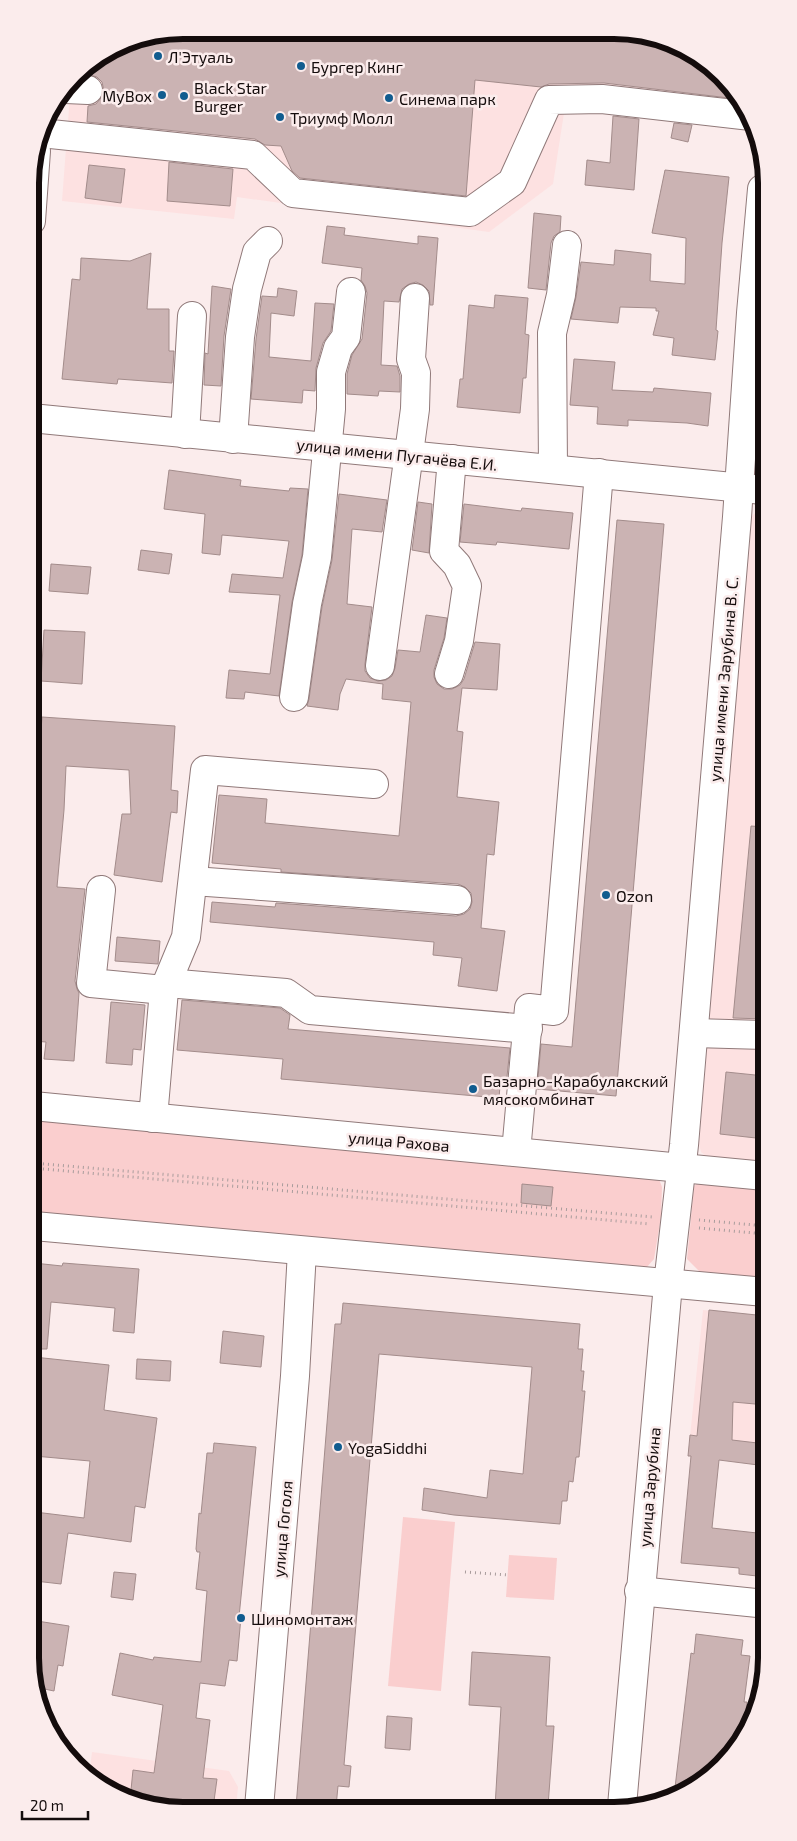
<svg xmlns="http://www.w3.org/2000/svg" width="797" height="1841" font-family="'Exo 2',sans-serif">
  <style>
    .built { fill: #fde1e1 }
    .green { fill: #facece }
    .building { fill: #cbb3b3; stroke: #a38c8b }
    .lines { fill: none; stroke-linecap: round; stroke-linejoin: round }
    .minor-casing { stroke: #907979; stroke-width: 30 }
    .path { stroke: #a89c9c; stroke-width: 3; stroke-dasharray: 1 4; stroke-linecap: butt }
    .minor { stroke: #fff; stroke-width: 28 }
    .poi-dot { fill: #115c8f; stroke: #fbecec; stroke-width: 2 }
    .labels { text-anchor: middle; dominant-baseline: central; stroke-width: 5; stroke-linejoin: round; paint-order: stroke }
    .poi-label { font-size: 16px; fill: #140c0c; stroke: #fbecec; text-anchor: start }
    .street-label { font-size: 16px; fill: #140c0c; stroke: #fbecec }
    .rim { fill: none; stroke: #140c0c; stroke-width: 6 }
  </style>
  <rect width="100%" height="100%" fill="#fbecec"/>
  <g class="built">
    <path d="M183,30L644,33L715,68L746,106L604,107L564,113L553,184L489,232L237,197L234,219L62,201L71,82L82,68L124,42Z"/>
    <path d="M763,346V468L758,466L754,452Z"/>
    <path d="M763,508L765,1162L706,1156L701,1152L699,1144L751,517L759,509Z"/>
    <path d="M703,1310L766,1316V1466L688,1456Z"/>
    <path d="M92,1752L229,1771L238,1787L236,1808H153L115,1795L89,1776Z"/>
  </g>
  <g class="green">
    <path d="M33,1116L659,1179L662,1187L661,1217L654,1259L646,1268L34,1215Z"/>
    <path d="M699,1182L765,1187V1278L700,1272L687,1259L694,1186Z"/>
    <path d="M403,1517L455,1522L441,1691L388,1686Z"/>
    <path d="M509,1555L557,1558L554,1600L506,1597Z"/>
  </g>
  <g class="building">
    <path d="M183,30L644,33L715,68L730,86L729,98L604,83L549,84L541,87L475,80L466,196L300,178L292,171L281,146L265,145L255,139L87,122L88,106L96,104L101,98L104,91L102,82L97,77L90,75L91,63L124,42Z"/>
    <path d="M613,116L639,119L634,190L585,185L587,160L610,163Z"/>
    <path d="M674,123L692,125L688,142L671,138Z"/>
    <path d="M169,162L233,169L230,206L167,201Z"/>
    <path d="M89,165L125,169L121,203L85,198Z"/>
    <path d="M665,170L729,177L722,243L716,330L718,331L715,360L672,355L674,338L653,335L659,311H656V308L620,307L618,323L571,319L576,297L581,262L614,265L615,250L651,254L650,281L685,284L686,238L652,233Z"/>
    <path d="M534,213L561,216L560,232L554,236L551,243L546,290L528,288Z"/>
    <path d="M327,226L345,228L344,235L418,244V236L438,238L433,305H430L429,291L423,285L416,282L409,284L402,289L399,302L384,301L381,365L397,366L400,376V392L379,391L378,396L347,394V374L352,355L362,339L367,293L365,286L361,280L362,268L322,263Z"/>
    <path d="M151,253L147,309H169V351H174L172,383L118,379L117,384L62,379L72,279L80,280L81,258L130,261Z"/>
    <path d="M212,286L231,289L224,336L221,386L204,385L205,353L208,354Z"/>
    <path d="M278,288L297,291L294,316L271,313L269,357L311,361L315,303L334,304L331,331L323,343L316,368L315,391L303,390L302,403L251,399L256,339L262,296L277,297Z"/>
    <path d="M495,295L528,298L525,334L529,335L526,378H523L520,413L457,407L460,379H463L469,305L494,308Z"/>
    <path d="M574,359L615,362L612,390L653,392L654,388L711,393L708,426L687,423L628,420V426L597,424L598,407L570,405Z"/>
    <path d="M169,470L241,480L240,486L289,491L290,488L308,489L302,555L292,602L279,696L245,692L244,699L226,698L229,670L270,674L280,595L229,592L232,574L283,578L289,541L222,535L220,555L202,553L205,514L164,509Z"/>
    <path d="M339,494L387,500L382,532L352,529L347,604L372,607L365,664V671L370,678L378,681L386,680L392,676L395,668L398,650L420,652L426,615L447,618L444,638L434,670V677L437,684L444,689H452L460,685L464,679L475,642L500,644L497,690L462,688L457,731L463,732L457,797L499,802L494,855L487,854L481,928L505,931L497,991L458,986L462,958L433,955L434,942L210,922L212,902L275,907L276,903L456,916L464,914L470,909L472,902L471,893L465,887L458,884L281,872V869L212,863L219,795L267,799L265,823L399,836L411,702L382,699L383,684L346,679L340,694L338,710L307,706L309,699L322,607L332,560Z"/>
    <path d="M418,502L432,504L429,553L412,550Z"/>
    <path d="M464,504L521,511L522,508L573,513L569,549L497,542L496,545L460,542Z"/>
    <path d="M617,520L664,524L616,1096L537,1089L541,1044L572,1047Z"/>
    <path d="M141,550L172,554L169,574L138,570Z"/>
    <path d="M51,564L91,567L88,594L49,591Z"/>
    <path d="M44,630L85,632L82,684L41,681Z"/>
    <path d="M42,717L175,726L171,790L178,791L177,813L171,812L162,882L114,875L122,814H131L129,770L66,766L64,810L57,887L85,889L75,981L77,989L79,993L74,1061L44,1059L46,1042L33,1041L32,770L38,771Z"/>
    <path d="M751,826L764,827L765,1019L733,1018Z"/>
    <path d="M117,937L160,941L158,964L115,961Z"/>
    <path d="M182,1000L280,1008L290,1015L288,1029L510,1048L506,1086H500L499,1098L281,1079L283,1059L177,1050Z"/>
    <path d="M111,1002L145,1005L141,1050L133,1049L132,1065L106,1063Z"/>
    <path d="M726,1072L765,1076V1139L720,1134Z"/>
    <path d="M522,1184L553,1187L551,1206L521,1203Z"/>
    <path d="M34,1263L62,1266L63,1263L139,1269L134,1333L113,1331L115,1308L51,1302L47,1349H34Z"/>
    <path d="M343,1303L580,1324L578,1349H583L581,1371H584L582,1391H585L579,1457H576L573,1482L569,1481L567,1501H562L560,1524L454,1515L422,1510L424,1488L487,1498L490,1470L523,1474L532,1367L379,1354L344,1765L351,1766L349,1787L338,1786L336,1807H296L335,1324H341Z"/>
    <path d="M709,1310L766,1316V1405L733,1402L732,1440L766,1444V1466L719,1460L712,1528L766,1534V1577L739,1574V1568L681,1563L691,1456H688L690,1435L697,1436Z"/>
    <path d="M223,1331L264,1336L261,1367L220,1363Z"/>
    <path d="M34,1357L109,1365L104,1410L157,1418L145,1508L135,1506L131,1542L68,1533L61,1584L35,1581V1512L84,1518L90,1461L34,1456Z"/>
    <path d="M137,1359L171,1361L170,1381L136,1379Z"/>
    <path d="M214,1443L256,1447L239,1617H241L237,1661L229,1660L225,1686L200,1683L196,1718L210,1720L203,1778L217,1779L213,1808H153L130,1800L133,1770L154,1773L163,1705L112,1695L120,1653L153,1660L154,1657L201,1662L207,1591L196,1589L200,1552H197L196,1549L199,1513L201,1514L207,1453H213Z"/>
    <path d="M114,1572L136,1574L133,1600L111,1597Z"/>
    <path d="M37,1621L69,1626L63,1666L58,1665L54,1691L35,1687V1634Z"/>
    <path d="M696,1634L743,1640L741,1655L750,1656L744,1702H747L744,1727H738L736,1748L729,1759L699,1785L674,1796L691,1653L694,1654Z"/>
    <path d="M472,1652L550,1657L546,1726H554L548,1806L495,1807L501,1707L469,1705Z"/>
    <path d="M387,1716L412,1718L410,1750L385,1748Z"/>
  </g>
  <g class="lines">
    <g class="minor-casing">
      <g id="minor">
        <path d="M66,89L88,90"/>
        <path d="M41,133L253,155L293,193L470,212L512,182L549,100L602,99L751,116"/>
        <path d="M31,221L36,151"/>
        <path d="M31,418L763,490"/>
        <path d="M185,434L192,316"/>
        <path d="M233,439L240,337L247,289L257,252L268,241"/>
        <path d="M553,469L552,333L561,295L567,245"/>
        <path d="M380,666L415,409L416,373L411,359L415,298"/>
        <path d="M449,674L459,641L467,586L457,565L444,551L452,459"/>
        <path d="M294,697L307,604L317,557L331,409V372L338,348L346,337L351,292"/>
        <path d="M193,881L457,900"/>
        <path d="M101,890L91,983L164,990"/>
        <path d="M167,983L286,993L310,1010L528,1029"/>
        <path d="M694,1033L765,1035"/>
        <path d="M33,1106L765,1176"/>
        <path d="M153,1118L164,990L186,937L205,770L374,784"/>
        <path d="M516,1152L529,1008L554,1011L599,473"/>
        <path d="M34,1226L765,1292"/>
        <path d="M639,1591L766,1604"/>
        <path d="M622,1806L668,1284L684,1145L737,517L751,313L762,189"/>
        <path d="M259,1808L295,1376L302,1251"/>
      </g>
    </g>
    <g class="path">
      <path d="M33,1163L653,1217"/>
      <path d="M33,1168L650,1224"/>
      <path d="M699,1220L765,1226"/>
      <path d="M699,1228L765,1234"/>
      <path d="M465,1572L508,1575"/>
    </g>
    <use href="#minor" class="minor"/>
  </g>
  <g class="poi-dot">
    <circle cx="158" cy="56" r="5"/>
    <circle cx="301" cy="66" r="5"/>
    <circle cx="162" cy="95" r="5"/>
    <circle cx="184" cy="96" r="5"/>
    <circle cx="389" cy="98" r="5"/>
    <circle cx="280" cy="117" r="5"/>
    <circle cx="606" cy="895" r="5"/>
    <circle cx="473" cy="1089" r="5"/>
    <circle cx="338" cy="1447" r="5"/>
    <circle cx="241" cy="1618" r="5"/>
  </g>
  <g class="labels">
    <g class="poi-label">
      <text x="168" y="56">Л'Этуаль</text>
      <text x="311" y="66">Бургер Кинг</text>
      <text x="194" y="87">Black Star<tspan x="194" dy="18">Burger</tspan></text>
      <text x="152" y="95" text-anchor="end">MyBox</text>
      <text x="399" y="98">Синема парк</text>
      <text x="290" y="117">Триумф Молл</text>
      <text x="616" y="895">Ozon</text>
      <text x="483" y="1080">Базарно-Карабулакский<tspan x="483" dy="18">мясокомбинат</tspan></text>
      <text x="348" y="1447">YogaSiddhi</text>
      <text x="251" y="1618">Шиномонтаж</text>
    </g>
    <g class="street-label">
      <text transform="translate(397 454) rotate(6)">улица имени Пугачёва Е.И.</text>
      <text transform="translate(723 679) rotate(-85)">улица имени Зарубина В. С.</text>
      <text transform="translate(399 1141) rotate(5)">улица Рахова</text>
      <text transform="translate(649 1487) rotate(-85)">улица Зарубина</text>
      <text transform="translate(282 1529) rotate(-85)">улица Гоголя</text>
    </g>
  </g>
  <path d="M0 0H797V1841H0ZM183 39H614A144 144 0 0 1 758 183V1658A144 144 0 0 1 614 1802H183A144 144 0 0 1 39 1658V183A144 144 0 0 1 183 39Z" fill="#fbecec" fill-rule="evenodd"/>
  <path class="rim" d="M183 39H614A144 144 0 0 1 758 183V1658A144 144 0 0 1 614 1802H183A144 144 0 0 1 39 1658V183A144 144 0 0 1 183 39Z"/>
  <path d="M22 1811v8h66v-8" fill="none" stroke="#140c0c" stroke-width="2.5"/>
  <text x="30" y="1811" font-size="15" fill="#140c0c" stroke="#fbecec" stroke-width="4" paint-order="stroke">20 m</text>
</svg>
